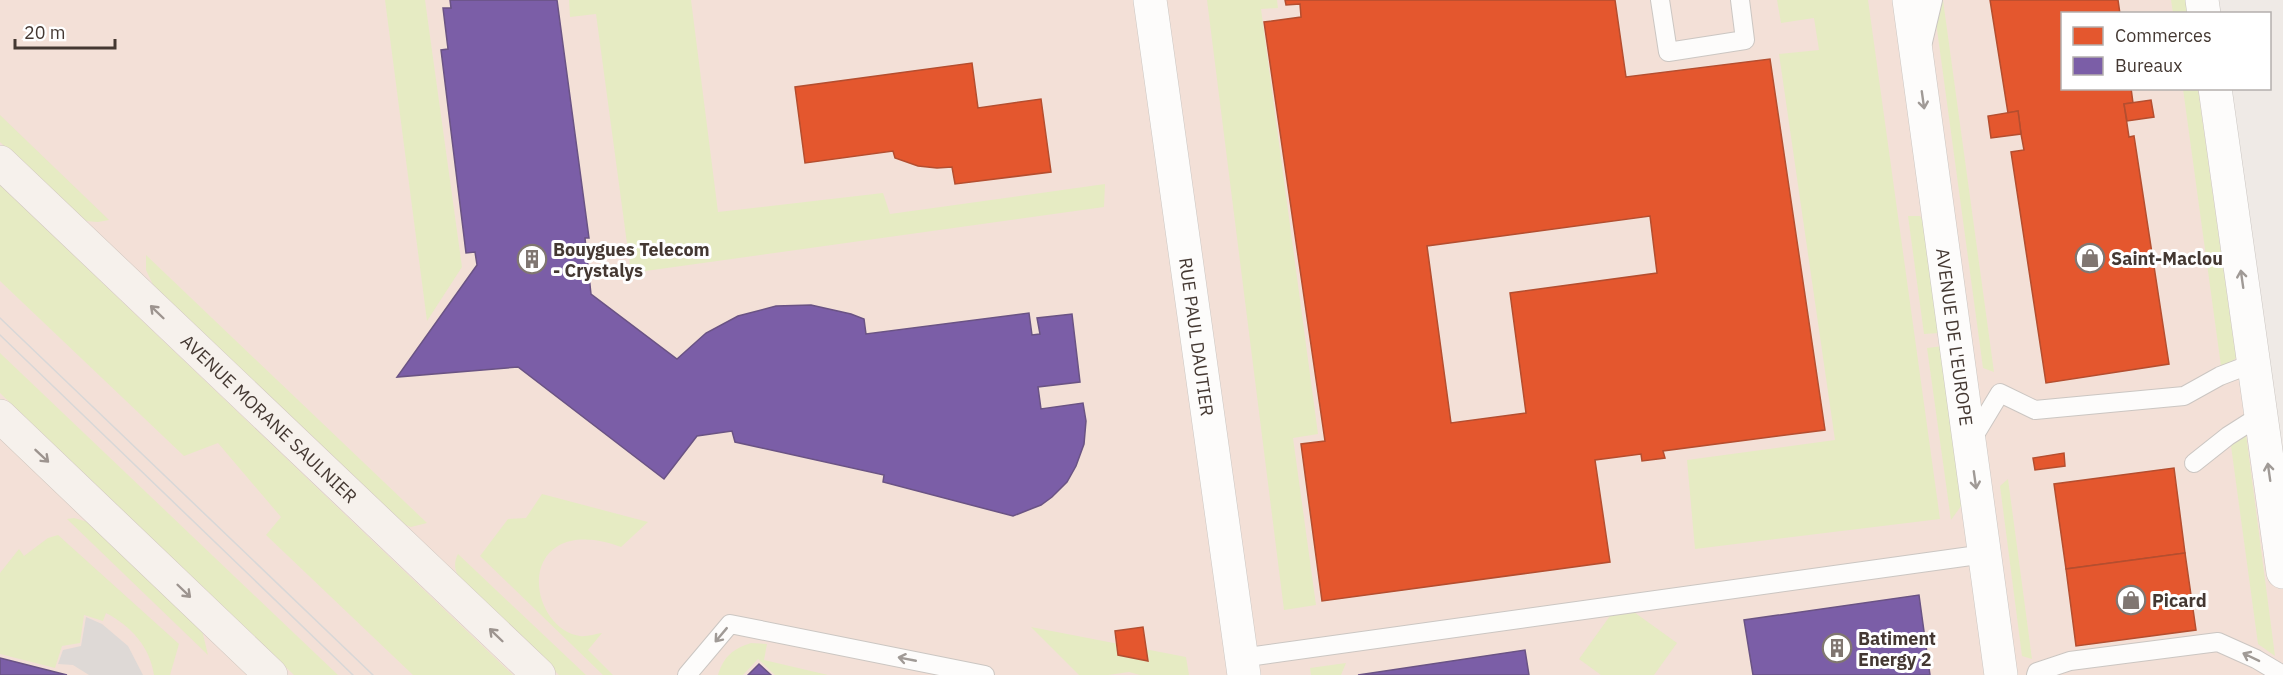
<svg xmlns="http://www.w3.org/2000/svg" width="2283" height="675" font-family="'IBM Plex Sans',sans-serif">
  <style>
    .commercial { fill: #f3e0d7 }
    .green { fill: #e6ebc3 }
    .parking { fill: #ded9d6 }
    .shops { fill: #e4572e; stroke: #b44e2f; stroke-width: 1.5; fill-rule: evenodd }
    .offices { fill: #7b5ea7; stroke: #6a5384; stroke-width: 1.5 }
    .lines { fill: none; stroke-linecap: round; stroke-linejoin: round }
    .lane-casing { stroke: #cbc6c2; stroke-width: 20 }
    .street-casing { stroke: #cbc6c2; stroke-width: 34 }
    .secondary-casing { stroke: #d0c6be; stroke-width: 34 }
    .lane { stroke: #fdfcfb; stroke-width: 18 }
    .street { stroke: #fdfcfb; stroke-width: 33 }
    .secondary { stroke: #f6f1ec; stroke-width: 33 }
    .tram { stroke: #d8d7d7; stroke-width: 1.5 }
    .oneway { stroke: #a09a96 }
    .oneway2 { stroke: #9d948f }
    .labels { text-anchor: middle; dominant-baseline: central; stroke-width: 6; stroke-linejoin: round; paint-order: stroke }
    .poi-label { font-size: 18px; font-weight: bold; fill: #443832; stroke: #fff; text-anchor: start }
    .street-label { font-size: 18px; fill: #443832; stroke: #fff }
  </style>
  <rect width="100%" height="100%" fill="#efeae6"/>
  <path class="commercial" d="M0,0H2213L2214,13L2062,14V88L2223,89L2283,589V675H0Z"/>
  <g class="green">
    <path d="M385,0H425L462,267L427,321Z"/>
    <path d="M569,0H691L718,212L883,193L890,214L1105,184L1104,207L631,273L596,14L570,17Z"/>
    <path d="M1207,0H1277L1278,8L1261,9L1318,434L1293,438L1316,605L1284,610Z"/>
    <path d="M1777,0H1868L1940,519L1695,549L1687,460L1835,440L1779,54L1819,50L1814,18L1781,23Z"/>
    <path d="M1933,0H1943L1994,372L1983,368Z"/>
    <path d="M2171,0H2186L2188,13H2173Z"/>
    <path d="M2183,89H2198L2236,358L2229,364L2221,366Z"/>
    <path d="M0,115L109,220L98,222L85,221L71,210L0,142Z"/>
    <path d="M0,185L513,675H413L266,535L281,517L218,443L184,456L0,281Z"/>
    <path d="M1908,216H1920L1927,229L1939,333L1924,334Z"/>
    <path d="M146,255L427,523L411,527L403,524L155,289L146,270Z"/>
    <path d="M1943,346L1964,502L1951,520L1927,348Z"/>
    <path d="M0,353L338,675H294L0,393Z"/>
    <path d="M2246,434L2275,656L2258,644L2231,446Z"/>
    <path d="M2008,479L2032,659L2022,656L2000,486Z"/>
    <path d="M542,494L648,522L621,547C602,540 577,535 558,546C522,567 541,630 580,636C586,637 595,634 602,633L588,650L613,675H603L480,556L508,519L526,518Z"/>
    <path d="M74,518L88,522L202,630L208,655L67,519Z"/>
    <path d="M58,535L179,644L170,675H154C150,647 131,626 106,613L103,621L84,615L80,643L62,646L55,668L0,654V573L19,549L24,556L48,538Z"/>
    <path d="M458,554L586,675H559L463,583C456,575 452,565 458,554Z"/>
    <path d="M1620,602L1677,643L1654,675H1601L1579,659Z"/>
    <path d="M1031,627L1186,657L1189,675H1140L1129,672L1108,675H1079Z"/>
    <path d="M751,643L767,644L764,660L828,675H775L758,659L743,675H718C724,656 733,649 751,643Z"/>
    <path d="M1346,663L1341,675H1311L1310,668Z"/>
  </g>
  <path class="parking" d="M86,617L102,624L128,646L143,675H89L73,665L58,664L63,650L81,646Z"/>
  <g class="shops">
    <path d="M1285,0H1615L1626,77L1770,59L1825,430L1663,451L1665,458L1642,461L1641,454L1595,460L1610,562L1322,601L1301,444L1325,441L1264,22L1301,17L1300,4L1286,5ZM1650,216L1657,273L1510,293L1526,413L1451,423L1427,246Z"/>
    <path d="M1990,0H2118L2120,14H2062V88H2131L2133,103L2124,104L2129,137L2134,136L2169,364L2046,383L2011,152L2024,150L2021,134L2018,111L2008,113Z"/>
    <path d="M972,63L978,108L1041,99L1051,172L955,184L952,167L937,168L918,166L895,158L893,151L805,163L795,87Z"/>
    <path d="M2151,100L2154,117L2127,121L2124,104Z"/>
    <path d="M2018,111L2021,134L1991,138L1988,116Z"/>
    <path d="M2064,453L2065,466L2035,470L2033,458Z"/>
    <path d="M2174,468L2185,553L2066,569L2054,484Z"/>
    <path d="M2185,553L2196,630L2076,646L2066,569Z"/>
    <path d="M1143,627L1148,661L1118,655L1115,631Z"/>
  </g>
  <g class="offices">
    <path d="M450,0H557L589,238H585L591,294L677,359L706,333L738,316L776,306L811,305L851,314L864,319L866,334L1029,313L1032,335L1040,334L1037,318L1072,314L1080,382L1038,387L1041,409L1083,403L1086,421L1084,444L1076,466L1067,482L1052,497L1041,505L1013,516L883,482L884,475L735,442L732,431L697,436L664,479L518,367L397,377L477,265L475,252L466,253L441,50L448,49L443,8H451Z"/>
    <path d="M1919,595L1930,675H1753L1744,620Z"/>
    <path d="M1525,650L1529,675H1358Z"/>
    <path d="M0,658L67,675H0Z"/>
    <path d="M759,664L771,675H748Z"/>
  </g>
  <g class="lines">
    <g class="lane-casing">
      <g id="lane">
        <path d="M1660,0L1668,52L1745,40L1740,0"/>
        <path d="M1923,42L1933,0"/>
        <path d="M1971,441L2000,393L2035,410L2184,396L2220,376L2254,363"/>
        <path d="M2194,463L2228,436L2261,415"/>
        <path d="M1241,658L1985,554"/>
        <path d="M687,675L730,624L985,675"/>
        <path d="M2036,675L2037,672L2070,661L2218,642L2256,659L2283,675"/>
      </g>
    </g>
    <g class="street-casing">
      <g id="street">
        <path id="s1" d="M1150,0L1244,675"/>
        <path id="s2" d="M1909,0L2001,675"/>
        <path d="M2202,0L2204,14"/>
        <path d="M2215,88L2283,572"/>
      </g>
    </g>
    <g class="secondary-casing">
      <g id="secondary">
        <path id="s3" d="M0,162L539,675"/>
        <path d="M0,416L271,675"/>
      </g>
    </g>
    <use href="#lane" class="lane"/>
    <use href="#street" class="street"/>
    <use href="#secondary" class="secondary"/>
    <g class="tram">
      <path d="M0,318L373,675"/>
      <path d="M0,335L353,675"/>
    </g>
  </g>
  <defs><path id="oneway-shaft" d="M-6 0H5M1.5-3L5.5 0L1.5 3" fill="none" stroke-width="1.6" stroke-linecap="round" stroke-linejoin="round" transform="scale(1.5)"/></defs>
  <g class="oneway">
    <use href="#oneway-shaft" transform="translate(1923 100) rotate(82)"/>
    <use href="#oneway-shaft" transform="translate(2242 279) rotate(-98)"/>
    <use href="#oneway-shaft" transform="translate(2269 472) rotate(-98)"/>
    <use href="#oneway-shaft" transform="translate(1975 480) rotate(82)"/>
    <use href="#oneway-shaft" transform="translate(721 635) rotate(130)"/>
    <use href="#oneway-shaft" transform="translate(2251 657) rotate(-154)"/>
    <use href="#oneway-shaft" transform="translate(907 659) rotate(-169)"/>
  </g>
  <g class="oneway2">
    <use href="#oneway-shaft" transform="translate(157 312) rotate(-136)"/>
    <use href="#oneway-shaft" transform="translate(42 456) rotate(43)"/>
    <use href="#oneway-shaft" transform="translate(184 591) rotate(44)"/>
    <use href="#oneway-shaft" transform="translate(496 635) rotate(-136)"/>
  </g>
  <defs>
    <g id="shop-ring" transform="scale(1.5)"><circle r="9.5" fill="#fff" stroke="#807671" stroke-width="1.5"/><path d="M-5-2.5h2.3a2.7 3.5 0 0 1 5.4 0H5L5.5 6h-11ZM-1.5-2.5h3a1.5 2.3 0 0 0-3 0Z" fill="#807671"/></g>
    <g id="building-ring" transform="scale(1.5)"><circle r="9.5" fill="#fff" stroke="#807671" stroke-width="1.5"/><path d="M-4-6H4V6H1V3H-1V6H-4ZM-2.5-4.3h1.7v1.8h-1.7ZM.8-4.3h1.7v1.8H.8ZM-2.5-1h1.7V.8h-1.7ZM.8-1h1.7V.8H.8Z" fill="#807671"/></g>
  </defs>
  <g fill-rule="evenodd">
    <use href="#shop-ring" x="2090" y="258"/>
    <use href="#building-ring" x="532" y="259"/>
    <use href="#shop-ring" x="2131" y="600"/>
    <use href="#building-ring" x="1837" y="648"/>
  </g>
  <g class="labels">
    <g class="poi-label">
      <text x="553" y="249">Bouygues Telecom<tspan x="553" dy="21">- Crystalys</tspan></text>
      <text x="2111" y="258">Saint-Maclou</text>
      <text x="2152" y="600">Picard</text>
      <text x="1858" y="638">Batiment<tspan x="1858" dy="21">Energy 2</tspan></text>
    </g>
    <g class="street-label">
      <text stroke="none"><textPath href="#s2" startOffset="340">AVENUE DE L'EUROPE</textPath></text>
      <text stroke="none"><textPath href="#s1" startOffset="340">RUE PAUL DAUTIER</textPath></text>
      <text stroke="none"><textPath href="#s3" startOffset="372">AVENUE MORANE SAULNIER</textPath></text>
    </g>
  </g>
  <rect x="2061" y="12" width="210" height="78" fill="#ffffff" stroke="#b4afad" stroke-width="1.5"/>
  <rect x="2073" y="27" width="30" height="18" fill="#e4572e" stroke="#b4afad" stroke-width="1.5"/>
  <text x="2115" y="42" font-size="18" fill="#443832">Commerces</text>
  <rect x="2073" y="57" width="30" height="18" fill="#7b5ea7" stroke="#b4afad" stroke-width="1.5"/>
  <text x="2115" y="72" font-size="18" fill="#443832">Bureaux</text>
  <path d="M15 39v9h100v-9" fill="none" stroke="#443832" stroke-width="3"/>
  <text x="24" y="39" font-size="18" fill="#443832" stroke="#ffffff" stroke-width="4.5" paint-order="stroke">20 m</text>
</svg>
